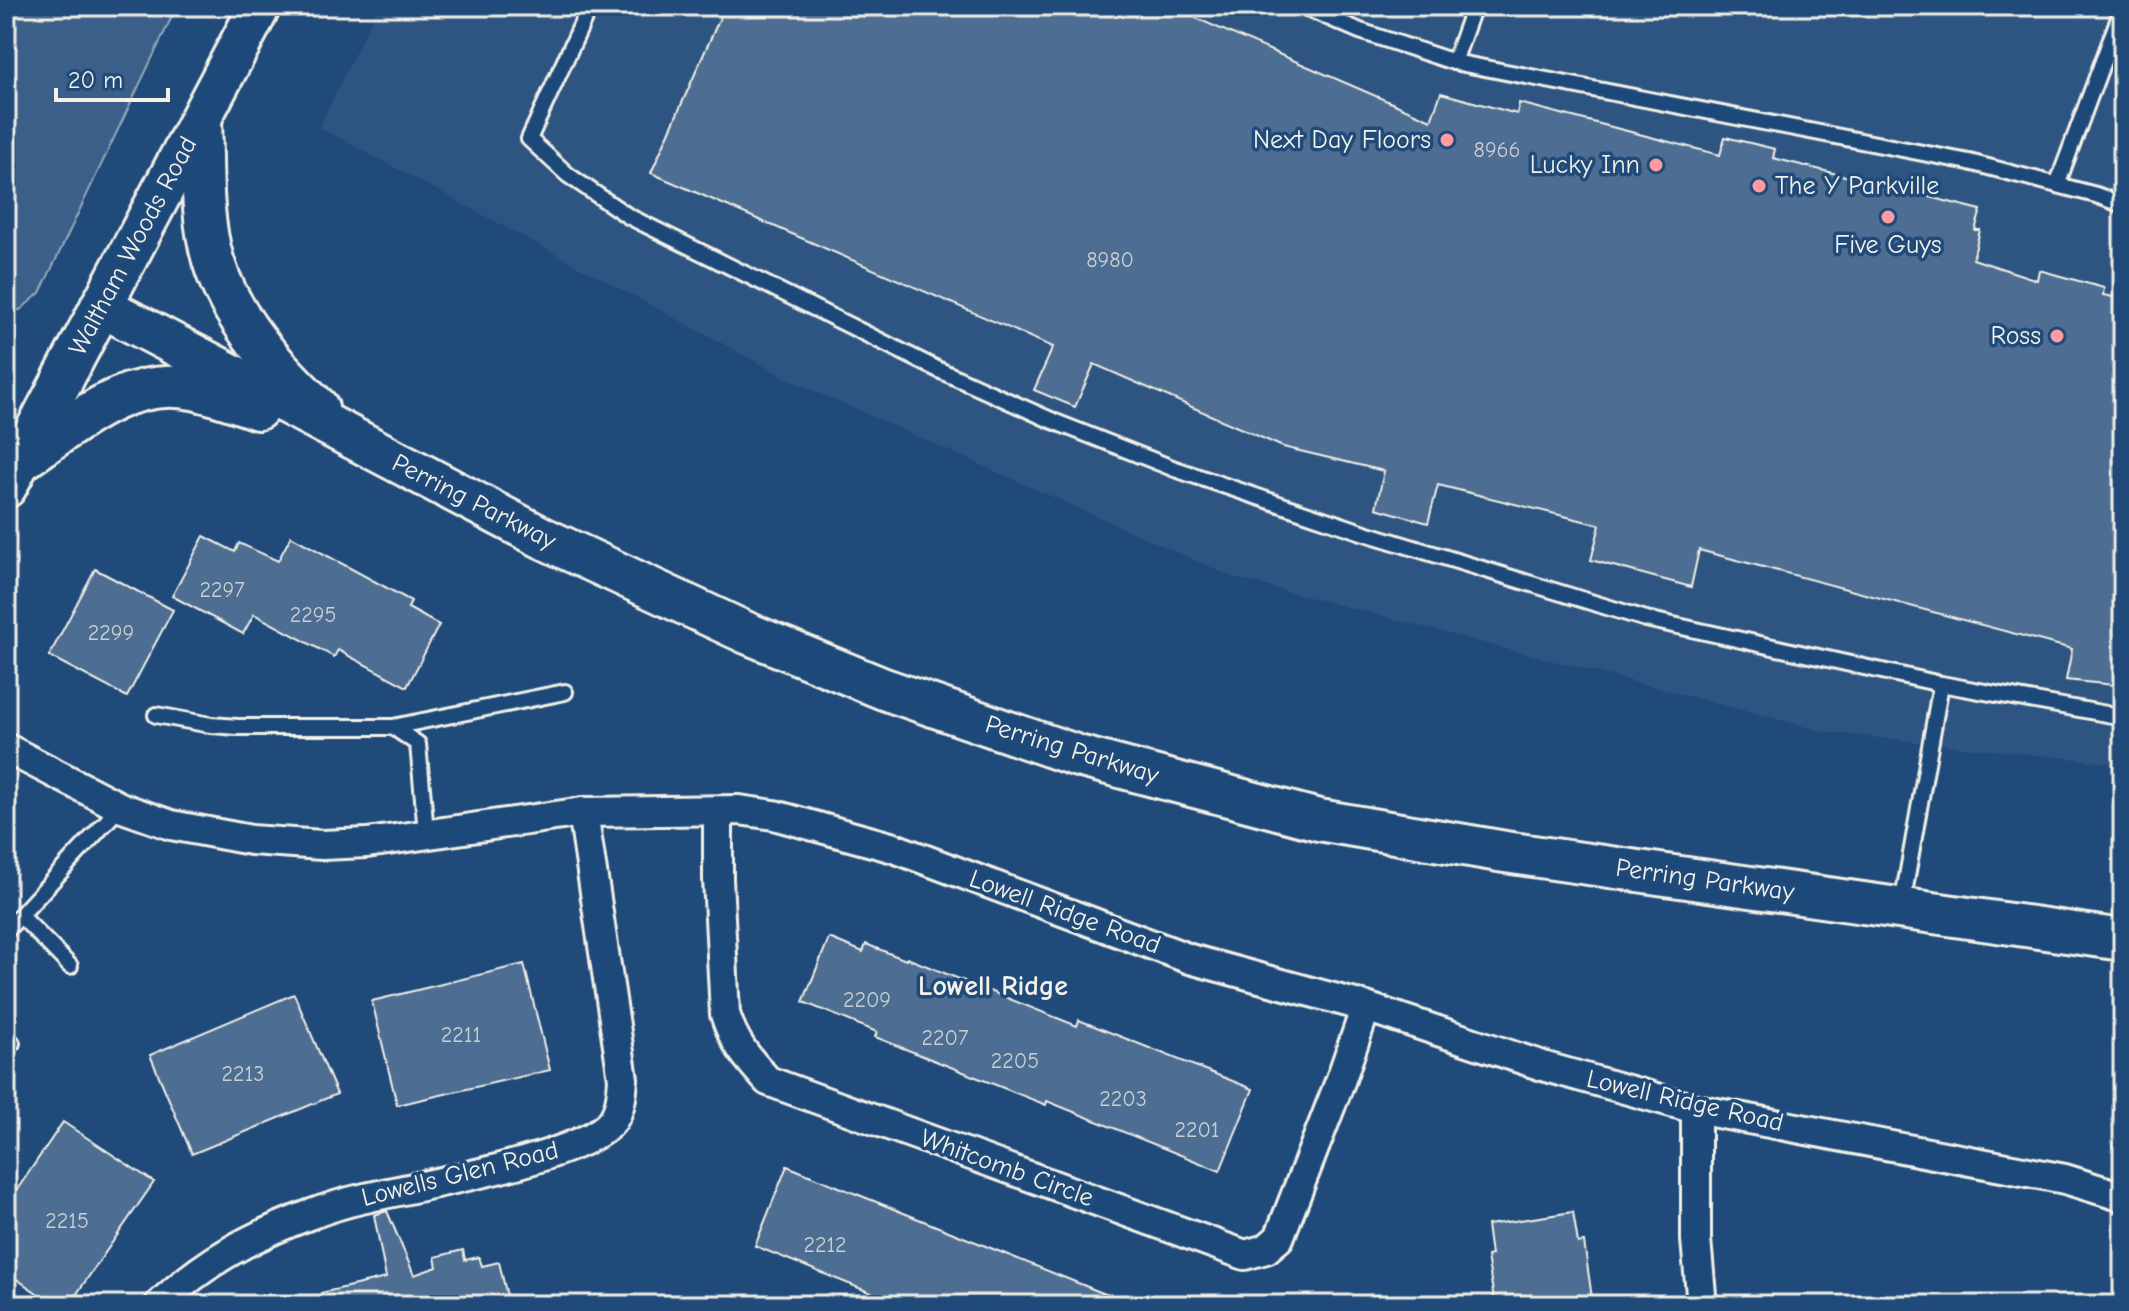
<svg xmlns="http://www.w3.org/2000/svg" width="2129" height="1311" font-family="'Comic Neue',sans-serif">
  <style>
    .built { fill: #2d5581 }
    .green { fill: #3a5f88; stroke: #97a8b8; stroke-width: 2 }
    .building { fill: #4d6e92; stroke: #f4f1e8; stroke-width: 2 }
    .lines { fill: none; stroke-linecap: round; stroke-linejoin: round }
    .lane-casing { stroke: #f4f1e8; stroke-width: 20 }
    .street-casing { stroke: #f4f1e8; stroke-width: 34 }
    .secondary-casing { stroke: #f4f1e8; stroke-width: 46 }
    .lane { stroke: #1f4a7a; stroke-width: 14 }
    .street { stroke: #1f4a7a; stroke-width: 28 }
    .secondary { stroke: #1f4a7a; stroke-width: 40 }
    .poi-dot { fill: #ff9aa2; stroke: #1f4a7a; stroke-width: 3 }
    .labels { text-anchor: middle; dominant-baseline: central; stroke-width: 7; stroke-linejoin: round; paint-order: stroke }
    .number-label { font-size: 22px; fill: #cad0d2 }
    .poi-label { font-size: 26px; fill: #f4f1e8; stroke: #1f4a7a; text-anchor: end }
    .street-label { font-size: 26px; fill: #f4f1e8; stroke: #1f4a7a }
    .neighbourhood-label { font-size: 28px; font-weight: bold; fill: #f4f1e8; stroke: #1f4a7a }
  </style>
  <rect width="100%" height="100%" fill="#1f4a7a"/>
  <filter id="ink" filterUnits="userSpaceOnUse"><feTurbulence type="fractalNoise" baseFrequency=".0125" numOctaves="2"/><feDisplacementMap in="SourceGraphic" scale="16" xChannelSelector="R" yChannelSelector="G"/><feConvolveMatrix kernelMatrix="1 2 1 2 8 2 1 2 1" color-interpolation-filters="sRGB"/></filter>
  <g filter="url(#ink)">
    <path class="built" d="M378,6H2123V764L1826,732L1235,578L794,382L319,127Z"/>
    <path class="green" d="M6,6L31,11L43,6H177L40,293L20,310L6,311Z"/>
    <g class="building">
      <path d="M725,6H1168L1431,120L1441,93L1517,114L1519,103L1720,155L1725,137L1775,149L1773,158L1981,210L1975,230H1980L1973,259L2037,280L2039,270L2104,288L2103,295L2123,299V686L2066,680L2072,649L1699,550L1691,587L1591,560L1600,525L1438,485L1428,523L1376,508L1384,471L1283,447L1094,364L1075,407L1034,390L1053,347L651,173Z"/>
      <path d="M204,536L235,552L239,543L278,561L291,536L411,601L408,608L439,625L407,687L338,650L334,657L254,614L243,634L172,596Z"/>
      <path d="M95,569L173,610L127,697L49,656Z"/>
      <path d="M829,938L863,952L866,944L906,960L907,958L1077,1026L1079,1020L1253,1089L1220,1171L1047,1101L1046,1105L875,1037L877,1032L803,1002Z"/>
      <path d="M524,964L550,1070L397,1105L372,1001Z"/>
      <path d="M294,994L337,1094L192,1154L150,1055Z"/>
      <path d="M63,1122L154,1182L69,1305H55L6,1272V1206Z"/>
      <path d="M787,1166L1130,1304V1305H901L755,1246Z"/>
      <path d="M387,1211L414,1275L437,1267L435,1257L463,1250L465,1260L479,1257L482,1266L499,1262L509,1305H323L321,1293L386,1278L374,1215Z"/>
      <path d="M1573,1212L1578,1243L1584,1242L1593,1305H1495L1487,1256L1491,1255L1487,1225Z"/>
    </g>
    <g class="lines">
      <g class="lane-casing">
        <g id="lane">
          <path d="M590,6L529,139L568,175L628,216L939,370L1053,421L1175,469L1365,533L1646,619L1941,684L2123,717"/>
          <path d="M1302,6L1360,31L1454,62L1969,162L2096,195L2123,205"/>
          <path d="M1454,62L1474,6"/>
          <path d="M2057,185L2123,7"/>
          <path d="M156,715L211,725L238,727H393L565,692"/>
          <path d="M393,727L418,744L426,832"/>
          <path d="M1902,905L1941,684"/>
          <path d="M21,916L70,966"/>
          <path d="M6,931L120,807"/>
          <path d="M6,1036L12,1043"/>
        </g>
      </g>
      <g class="street-casing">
        <g id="street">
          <path d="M6,748L120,807L171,825L251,840L322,845L367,843L583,812L739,810L774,815L894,848L1190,959L1366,1007L1546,1067L1696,1109L2065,1179L2123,1197"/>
          <path d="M718,811V879L725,1014C734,1043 748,1059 768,1081L1245,1255L1266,1249L1279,1238L1341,1079L1366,1007"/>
          <path d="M1696,1109V1240L1702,1305"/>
          <path d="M159,1305C204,1262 250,1237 309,1215C325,1209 343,1203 361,1199C411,1187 587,1158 613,1120C621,1108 622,1092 623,1079L583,812"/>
        </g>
      </g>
      <g class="secondary-casing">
        <g id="secondary">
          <path d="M201,120C203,165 200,216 213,260C230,318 275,367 318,408"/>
          <path d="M101,306L543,538L747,633L884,689L1078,756L1319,820L1505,852L2123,940"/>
          <path d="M25,458C76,423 127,376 192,389C214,393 237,402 258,409"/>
          <path d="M6,487L260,6"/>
        </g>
      </g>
      <use href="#lane" class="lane"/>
      <use href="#street" class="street"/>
      <use href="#secondary" class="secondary"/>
    </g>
  </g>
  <g class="poi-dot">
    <circle cx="1447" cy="140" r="8"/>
    <circle cx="1656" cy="165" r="8"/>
    <circle cx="1759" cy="186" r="8"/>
    <circle cx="1888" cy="217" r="8"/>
    <circle cx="2057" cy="336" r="8"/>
  </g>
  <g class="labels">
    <g class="number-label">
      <text x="1497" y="150">8966</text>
      <text x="1110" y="260">8980</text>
      <text x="222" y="590">2297</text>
      <text x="313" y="615">2295</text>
      <text x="111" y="633">2299</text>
      <text x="867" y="1000">2209</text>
      <text x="461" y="1035">2211</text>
      <text x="945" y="1038">2207</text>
      <text x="1015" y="1061">2205</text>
      <text x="243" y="1074">2213</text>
      <text x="1123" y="1099">2203</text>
      <text x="1197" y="1130">2201</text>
      <text x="67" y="1221">2215</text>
      <text x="825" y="1245">2212</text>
    </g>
    <g class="poi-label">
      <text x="1431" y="140">Next Day Floors</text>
      <text x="1640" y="165">Lucky Inn</text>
      <text x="1775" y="186" text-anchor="start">The Y Parkville</text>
      <text x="1888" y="245" text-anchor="middle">Five Guys</text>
      <text x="2041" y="336">Ross</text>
    </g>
    <g class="street-label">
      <text transform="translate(133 246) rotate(-62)">Waltham Woods Road</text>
      <text transform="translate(474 502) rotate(27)">Perring Parkway</text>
      <text transform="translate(1072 750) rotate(17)">Perring Parkway</text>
      <text transform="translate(1705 880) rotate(8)">Perring Parkway</text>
      <text transform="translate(1065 912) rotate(20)">Lowell Ridge Road</text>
      <text transform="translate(1685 1101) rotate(13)">Lowell Ridge Road</text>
      <text transform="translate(1007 1168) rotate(20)">Whitcomb Circle</text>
      <text transform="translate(460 1174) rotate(-14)">Lowells Glen Road</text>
    </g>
    <g class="neighbourhood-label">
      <text x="993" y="986">Lowell Ridge</text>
    </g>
  </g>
  <rect width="2129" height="1311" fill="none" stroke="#1f4a7a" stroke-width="32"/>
  <rect x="16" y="16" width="2097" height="1279" fill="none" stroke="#f4f1e8" stroke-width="3" filter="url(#ink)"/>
  <path d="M56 88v12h112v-12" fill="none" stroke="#f4f1e8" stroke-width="4"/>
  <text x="68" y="88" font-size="24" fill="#f4f1e8" stroke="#1f4a7a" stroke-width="6" paint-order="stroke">20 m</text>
</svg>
